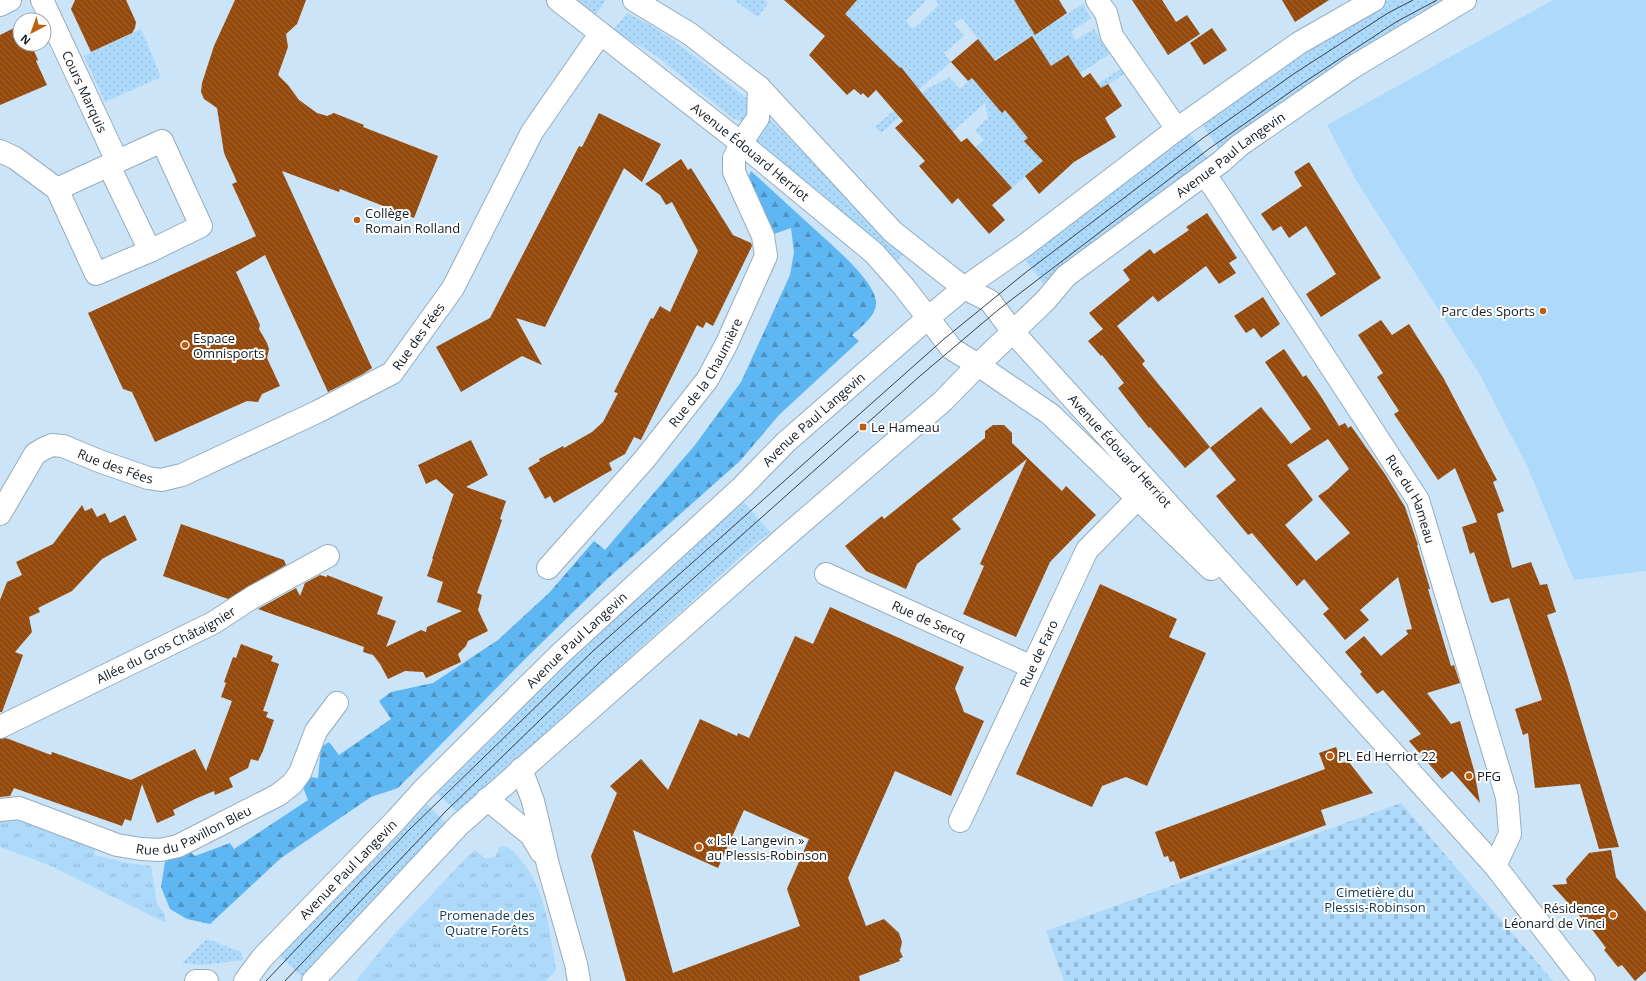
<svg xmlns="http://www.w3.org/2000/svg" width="1646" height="981" font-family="'Open Sans',sans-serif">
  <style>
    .grass { fill: url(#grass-dots); fill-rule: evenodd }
    .forest { fill: url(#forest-firs) }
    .cemetery { fill: url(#cemetery-stones) }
    .park { fill: url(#park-tufts) }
    .pitch { fill: #add9fa }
    .building { fill: url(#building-back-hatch); fill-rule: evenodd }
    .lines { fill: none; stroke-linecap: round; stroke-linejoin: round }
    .minor-casing { stroke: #95acbd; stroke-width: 24 }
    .major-casing { stroke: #95acbd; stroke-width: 24 }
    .minor { stroke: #fff; stroke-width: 22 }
    .major { stroke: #fff; stroke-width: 22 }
    .tram { stroke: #354049; stroke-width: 1 }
    .poi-dot { fill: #bc5f10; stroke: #fff; stroke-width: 1.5 }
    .labels { text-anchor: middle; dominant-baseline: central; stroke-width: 4; stroke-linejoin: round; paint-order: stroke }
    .street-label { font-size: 13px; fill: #141c23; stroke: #fff }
    .poi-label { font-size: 13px; fill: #141c23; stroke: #fff; text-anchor: start }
    .park-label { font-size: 13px; fill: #123851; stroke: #fff }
  </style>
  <defs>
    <pattern id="grass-dots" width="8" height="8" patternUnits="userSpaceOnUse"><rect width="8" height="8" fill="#add9fa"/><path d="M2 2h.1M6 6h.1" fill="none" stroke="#94bad6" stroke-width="1.8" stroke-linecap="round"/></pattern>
    <pattern id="forest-firs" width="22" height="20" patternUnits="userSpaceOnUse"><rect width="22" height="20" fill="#5eb6f2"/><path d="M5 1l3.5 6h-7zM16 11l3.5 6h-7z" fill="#4c93c4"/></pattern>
    <pattern id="cemetery-stones" width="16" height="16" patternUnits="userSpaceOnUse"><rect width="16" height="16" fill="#add9fa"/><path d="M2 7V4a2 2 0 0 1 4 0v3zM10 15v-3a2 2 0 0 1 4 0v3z" fill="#94bad6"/></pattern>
    <pattern id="park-tufts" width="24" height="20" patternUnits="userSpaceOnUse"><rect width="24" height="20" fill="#add9fa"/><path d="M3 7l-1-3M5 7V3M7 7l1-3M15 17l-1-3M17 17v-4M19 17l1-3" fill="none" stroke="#94bad6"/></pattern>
    <pattern id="building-back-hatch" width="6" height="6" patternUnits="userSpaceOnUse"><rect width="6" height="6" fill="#95490a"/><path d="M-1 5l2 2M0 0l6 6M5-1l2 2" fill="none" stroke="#9e6637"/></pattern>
  </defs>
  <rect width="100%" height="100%" fill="#cce4f7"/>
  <g class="grass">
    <path d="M574,0H606L594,17Z"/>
    <path d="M734,0H764L768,3L758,17Z"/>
    <path d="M852,0H926L906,21L913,29L939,5L936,0H1014L1036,34L1083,4L1091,18L1071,32L1076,40L1094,29L1110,54L1080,73L1068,55L1033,77L1062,106L1121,69L1124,74L1039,129L1017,124L1028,138L1025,141L1043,161L1012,188L974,149L984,140L975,130L988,118L985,103L952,132L920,95C930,85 938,85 949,77L960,89L987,64L971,44L978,39L962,18L954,24L964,36L944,53L951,62L919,89L901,67L892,75L879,47L844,14ZM1032,36L1046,58L987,64ZM990,98L1011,105L1002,113Z"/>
    <path d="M1388,0H1458L1223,154L1201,124C1262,81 1324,39 1388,0Z"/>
    <path d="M627,13C668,31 713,72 749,100L750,114L743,122L732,118L658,57L613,30Z"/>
    <path d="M141,29L161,77L105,102L84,56Z"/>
    <path d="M916,91L909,109L881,133L875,127Z"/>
    <path d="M769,118L905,254L896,261L755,143Z"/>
    <path d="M1189,133L1211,163L1047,288L1024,259Z"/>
    <path d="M738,496L771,533L758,541L469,804L460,815L432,789Z"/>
    <path d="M422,799L449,826L326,949L301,976L279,955Z"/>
    <path d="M207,939L241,952L243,960L203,965L182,963Z"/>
  </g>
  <path class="forest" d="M751,171C771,189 790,207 810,225C827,241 873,278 876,301C878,314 861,327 852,335L859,341L779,415L740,461L607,579L524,660L398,788L371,797L281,858L210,924L187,919L170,909L161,887L165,862L188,850L195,856L230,843L234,849L308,800L303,787L310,777L318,778L321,747L329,742L339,755L391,719L379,701L391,692L433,683L498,640L549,593L594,541L605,550L695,445L741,382L790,275L794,252L791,228L774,234L746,183Z"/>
  <path class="cemetery" d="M1401,803L1553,981H1064L1046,931Z"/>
  <g class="park">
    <path d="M0,819H18L96,848L94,855L128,863L151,866L157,904L164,913L166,923L49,865L0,847Z"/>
    <path d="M500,846C503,847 506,847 509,848C513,850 517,855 520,859C546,889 550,933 556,970L546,981H356L389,940L466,858L475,850L486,859L495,857Z"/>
  </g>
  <path class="pitch" d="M1553,0H1646V571L1574,580L1528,468L1479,373L1356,180L1327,125Z"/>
  <g class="building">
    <path d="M75,0H126L136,22L135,28L132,33L91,52L71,9Z"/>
    <path d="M235,0H306L297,24L286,34L288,47L278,75L288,85L299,100L317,113L327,116L334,113L364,125L363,127L438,156L414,218L340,189L339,192L282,171L372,368L363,374L328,392L265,255L236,272L260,325L259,329L267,343L269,349L267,358L280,386L262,394L258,402L247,401L155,442L132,392L123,389L88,313L256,236L232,184L237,182L224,153L217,108L204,99L201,92L202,83L214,46Z"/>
    <path d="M784,0H857L845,14L900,68L901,67L961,142L967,138L1012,188L992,205L1005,220L989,234L958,198L952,204L919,166L925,161L895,128L903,121L876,90L868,98L863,93L861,95L854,89L847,95L809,55L825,36Z"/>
    <path d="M1014,0H1059L1067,13L1035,35Z"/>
    <path d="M1132,0H1162L1176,22L1187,15L1200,34L1168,55Z"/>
    <path d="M1282,0H1329L1295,22Z"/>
    <path d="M20,25V44H31L38,60L36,61L47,85L0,105V35Z"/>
    <path d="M1212,28L1227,50L1204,65L1190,43Z"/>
    <path d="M1032,36L1051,66L1068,55L1083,78L1090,73L1101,88L1108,84L1122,106L1105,118L1116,137L1074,162L1039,194L1025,176L1043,161L1024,141L1028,138L1005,110L1002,113L972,78L968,81L951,62L978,39L995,61Z"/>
    <path d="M599,113L661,144L642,182L624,168L545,327L516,318L542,365L522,356L461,392L436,347L490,318L579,146L582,147Z"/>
    <path d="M681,159L688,170L691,168L733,235L751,243L752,246L713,326L706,322L703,328L697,325L641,440L634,437L625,454L609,463L612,470L554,503L550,496L545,499L528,468L540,461L539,459L563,446L564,448L592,432L603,422L618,393L614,392L651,318L653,319L660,306L670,312L698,251L672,202L666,205L660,195L645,184Z"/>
    <path d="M1309,162L1381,278L1321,317L1306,294L1336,274L1306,226L1289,238L1281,226L1273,231L1261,214L1302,186L1294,172Z"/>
    <path d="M1207,213L1237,258L1229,263L1236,273L1219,284L1206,266L1158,302L1153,296L1117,326L1145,361L1142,364L1210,447L1185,468L1150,427L1149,428L1118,388L1124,383L1102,355L1101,356L1088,341L1103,329L1089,313L1130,280L1123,270L1150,249L1154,254L1189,230L1186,227Z"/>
    <path d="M1263,297L1280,324L1261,338L1254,328L1246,333L1234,316Z"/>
    <path d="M1381,320L1392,335L1409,324L1444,379L1497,480L1493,482L1504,511L1497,514L1512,568L1531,562L1540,585L1547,584L1556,612L1547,615L1566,671L1619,847L1599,849L1580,784L1535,788L1528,733L1523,735L1515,709L1542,700L1509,598L1492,603L1490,601L1474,552L1470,554L1462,527L1477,522L1455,468L1438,480L1394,414L1399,411L1377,377L1383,373L1358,335Z"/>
    <path d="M1284,349L1303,377L1306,375L1320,395L1339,426L1345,423L1348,428L1351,426L1385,474L1405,507L1418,545H1417L1430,589H1428L1451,666L1454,665L1460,683L1427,693L1451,724L1460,721L1474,770L1480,803L1452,771L1442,779L1409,741L1421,734L1383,690L1377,694L1360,674L1362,672L1345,652L1364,636L1381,656L1408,634L1406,630L1412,629L1398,577L1360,610L1369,620L1345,640L1323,614L1329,609L1304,579L1297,586L1252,533L1248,535L1216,496L1236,480L1210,448L1261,407L1291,444L1311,429L1265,362ZM1328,439L1349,469L1328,489L1318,496L1350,533L1316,561L1285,525L1313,500L1287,465Z"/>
    <path d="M993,425H1004L1012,433V443L1062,491L1066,486L1096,515L1050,562L1016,637L963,614L984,566L980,564L1027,459L952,519L961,529L917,564L906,589L866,571L845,546L882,516L884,519L985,438V431Z"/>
    <path d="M471,440L488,475L466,487L506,501L500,519L502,520L477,593L482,595L478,610L488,631L468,641L466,646L458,654L461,662L426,678L423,672L405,671L388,679L380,664L373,655L363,652L364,647L258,609L296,588L300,596L305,583L320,575L327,577V575L383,597L377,614L396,621L386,647L421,630L426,632L427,627L462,611L437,602L443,582L427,576L433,559H432L454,493L453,494L436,479L426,484L418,465Z"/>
    <path d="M82,505L85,511L92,508L97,517L105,513L110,523L125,515L137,540L102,559L72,591L38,608L40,612L29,617L32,632L15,652L23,655L2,712H0V600L7,582L22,575L16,562L53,544Z"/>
    <path d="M181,524L284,560L286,565L228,599L163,576Z"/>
    <path d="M1100,584L1177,619L1169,637L1206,653L1147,786L1126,777L1102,786L1092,807L1016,774Z"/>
    <path d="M830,607L964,667L955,688L964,712L984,721L951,796L895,771L848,878L866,926L884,919L899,933L902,942L900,951L903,957L899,959L900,961L859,976L860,981H626L591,856L617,793L610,786L641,759L668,790L700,719L737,736L738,733L749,738L795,636L813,644ZM744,810L809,839L787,889L800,926L673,973L633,830L718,868Z"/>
    <path d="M241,644L273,656L271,661L279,664L263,711L268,712L266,717L274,720L263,751L258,761L251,759L248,768L229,778L233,787L215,795L214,791L195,799L173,810L175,815L157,823L142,784L131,821L125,819L122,826L14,788L10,796L0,797V739L6,738L51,755L52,752L131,780L195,749L206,771L232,701L221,697L226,683L224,682L233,657L236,658Z"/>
    <path d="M1336,747L1342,763L1348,761L1373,793L1321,810L1326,825L1180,879L1174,861L1170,862L1168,856L1164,857L1155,832L1325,769L1319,753Z"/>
    <path d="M1611,850L1616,877L1646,912V971L1635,981L1622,965L1618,967L1604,950L1606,948L1594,932L1552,885L1567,884L1566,879L1589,853Z"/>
  </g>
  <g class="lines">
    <g class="minor-casing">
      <g id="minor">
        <path id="s1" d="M42,0L117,161"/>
        <path id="s2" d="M558,0L741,143L874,253L904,287L952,349L978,365L1050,414L1211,569"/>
        <path id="s3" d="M634,0L690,34L759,87L893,232L964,288L990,301L1013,332L1495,866L1584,981"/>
        <path d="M1097,0L1106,13L1112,36L1177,129"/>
        <path d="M0,5L10,0"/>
        <path d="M162,141L201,226L150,251L96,274L57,189Z"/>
        <path d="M0,151L15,158L57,189"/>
        <path d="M109,166L150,251"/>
        <path id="s4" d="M1204,174L1215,189L1418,500L1507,797L1510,834L1495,866"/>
        <path id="s5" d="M0,514L35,454L43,449L52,445L63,446L99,461L148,478L161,480L182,475L317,412L392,373L453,288L532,132L600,34"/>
        <path id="s6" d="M548,568L644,460L707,380L726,345L766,256L763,236L734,172V158L741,143L758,118L759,87"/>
        <path id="s7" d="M826,574L1032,667"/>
        <path id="s8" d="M0,727L213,623L253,597L328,556"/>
        <path id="s9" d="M0,810L19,808L117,845L141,849L160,850L178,846L278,795L292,784L300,773L316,731L337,703"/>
        <path id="s10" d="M960,821L1087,550L1137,499L1151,501"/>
        <path d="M196,981H207"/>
      </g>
    </g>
    <g class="major-casing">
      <g id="major">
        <path d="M521,769L533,801L548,865L576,964L579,981"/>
        <path d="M487,799L531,835L541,852"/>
        <path id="s11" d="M245,981L262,958L396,820L423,790L560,654L742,487L786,442L928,318L964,288L1024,246L1177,129L1299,43L1374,0"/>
        <path id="s12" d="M313,981L459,825L785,537L943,401L978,365L1046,300L1066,276L1221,162L1240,145L1353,67L1465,0"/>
      </g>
    </g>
    <use href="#minor" class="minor"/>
    <use href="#major" class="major"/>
    <g class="tram">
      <path d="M266,981L408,831L593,651L944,339L1025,273L1203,138L1295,73L1388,13L1413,0"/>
      <path d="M285,981L446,811L602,660L920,376L998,310L1210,148L1303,83L1396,22L1437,0"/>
    </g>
  </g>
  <g class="poi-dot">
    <circle cx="357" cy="220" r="4"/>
    <circle cx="1543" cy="311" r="4"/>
    <circle cx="185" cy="345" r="4"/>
    <rect x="859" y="423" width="8" height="8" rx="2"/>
    <circle cx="1330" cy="756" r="4"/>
    <circle cx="1469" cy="776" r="4"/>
    <circle cx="699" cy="847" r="4"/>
    <circle cx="1613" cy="915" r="4"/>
  </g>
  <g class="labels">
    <g class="street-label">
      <text stroke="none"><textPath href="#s1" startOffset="101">Cours Marquis</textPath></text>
      <text stroke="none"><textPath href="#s2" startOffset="245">Avenue Édouard Herriot</textPath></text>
      <text stroke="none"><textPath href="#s12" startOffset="1237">Avenue Paul Langevin</textPath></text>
      <text stroke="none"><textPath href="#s5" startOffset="504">Rue des Fées</textPath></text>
      <text stroke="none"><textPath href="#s6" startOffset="252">Rue de la Chaumière</textPath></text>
      <text stroke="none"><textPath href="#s11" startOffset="800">Avenue Paul Langevin</textPath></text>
      <text stroke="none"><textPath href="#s3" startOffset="668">Avenue Édouard Herriot</textPath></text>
      <text stroke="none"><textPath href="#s5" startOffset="156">Rue des Fées</textPath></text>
      <text stroke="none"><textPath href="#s4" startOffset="386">Rue du Hameau</textPath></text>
      <text stroke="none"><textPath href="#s7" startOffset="113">Rue de Sercq</textPath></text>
      <text stroke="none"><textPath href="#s11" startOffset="476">Avenue Paul Langevin</textPath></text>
      <text stroke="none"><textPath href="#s8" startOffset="185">Allée du Gros Châtaignier</textPath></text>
      <text stroke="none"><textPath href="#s10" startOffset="185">Rue de Faro</textPath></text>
      <text stroke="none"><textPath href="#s9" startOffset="205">Rue du Pavillon Bleu</textPath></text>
      <text stroke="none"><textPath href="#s11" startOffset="152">Avenue Paul Langevin</textPath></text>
    </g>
    <g class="poi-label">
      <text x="365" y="213">Collège<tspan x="365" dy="15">Romain Rolland</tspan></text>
      <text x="1535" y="311" text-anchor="end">Parc des Sports</text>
      <text x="193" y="338">Espace<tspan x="193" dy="15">Omnisports</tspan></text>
      <text x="871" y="427">Le Hameau</text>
      <text x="1338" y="756">PL Ed Herriot 22</text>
      <text x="1477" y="776">PFG</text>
      <text x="707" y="840">« Isle Langevin »<tspan x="707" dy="15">au Plessis-Robinson</tspan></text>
      <text x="1605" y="908" text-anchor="end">Résidence<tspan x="1605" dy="15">Léonard de Vinci</tspan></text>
    </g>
    <g class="park-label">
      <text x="1375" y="892">Cimetière du<tspan x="1375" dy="15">Plessis-Robinson</tspan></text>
      <text x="487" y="915">Promenade des<tspan x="487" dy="15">Quatre Forêts</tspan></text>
    </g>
  </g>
  <g transform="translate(32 32) rotate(221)"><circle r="19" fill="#ffffff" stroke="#a1a4a7"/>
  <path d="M0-3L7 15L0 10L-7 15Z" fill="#bc5f10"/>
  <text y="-6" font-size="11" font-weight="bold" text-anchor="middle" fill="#141c23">N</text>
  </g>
</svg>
